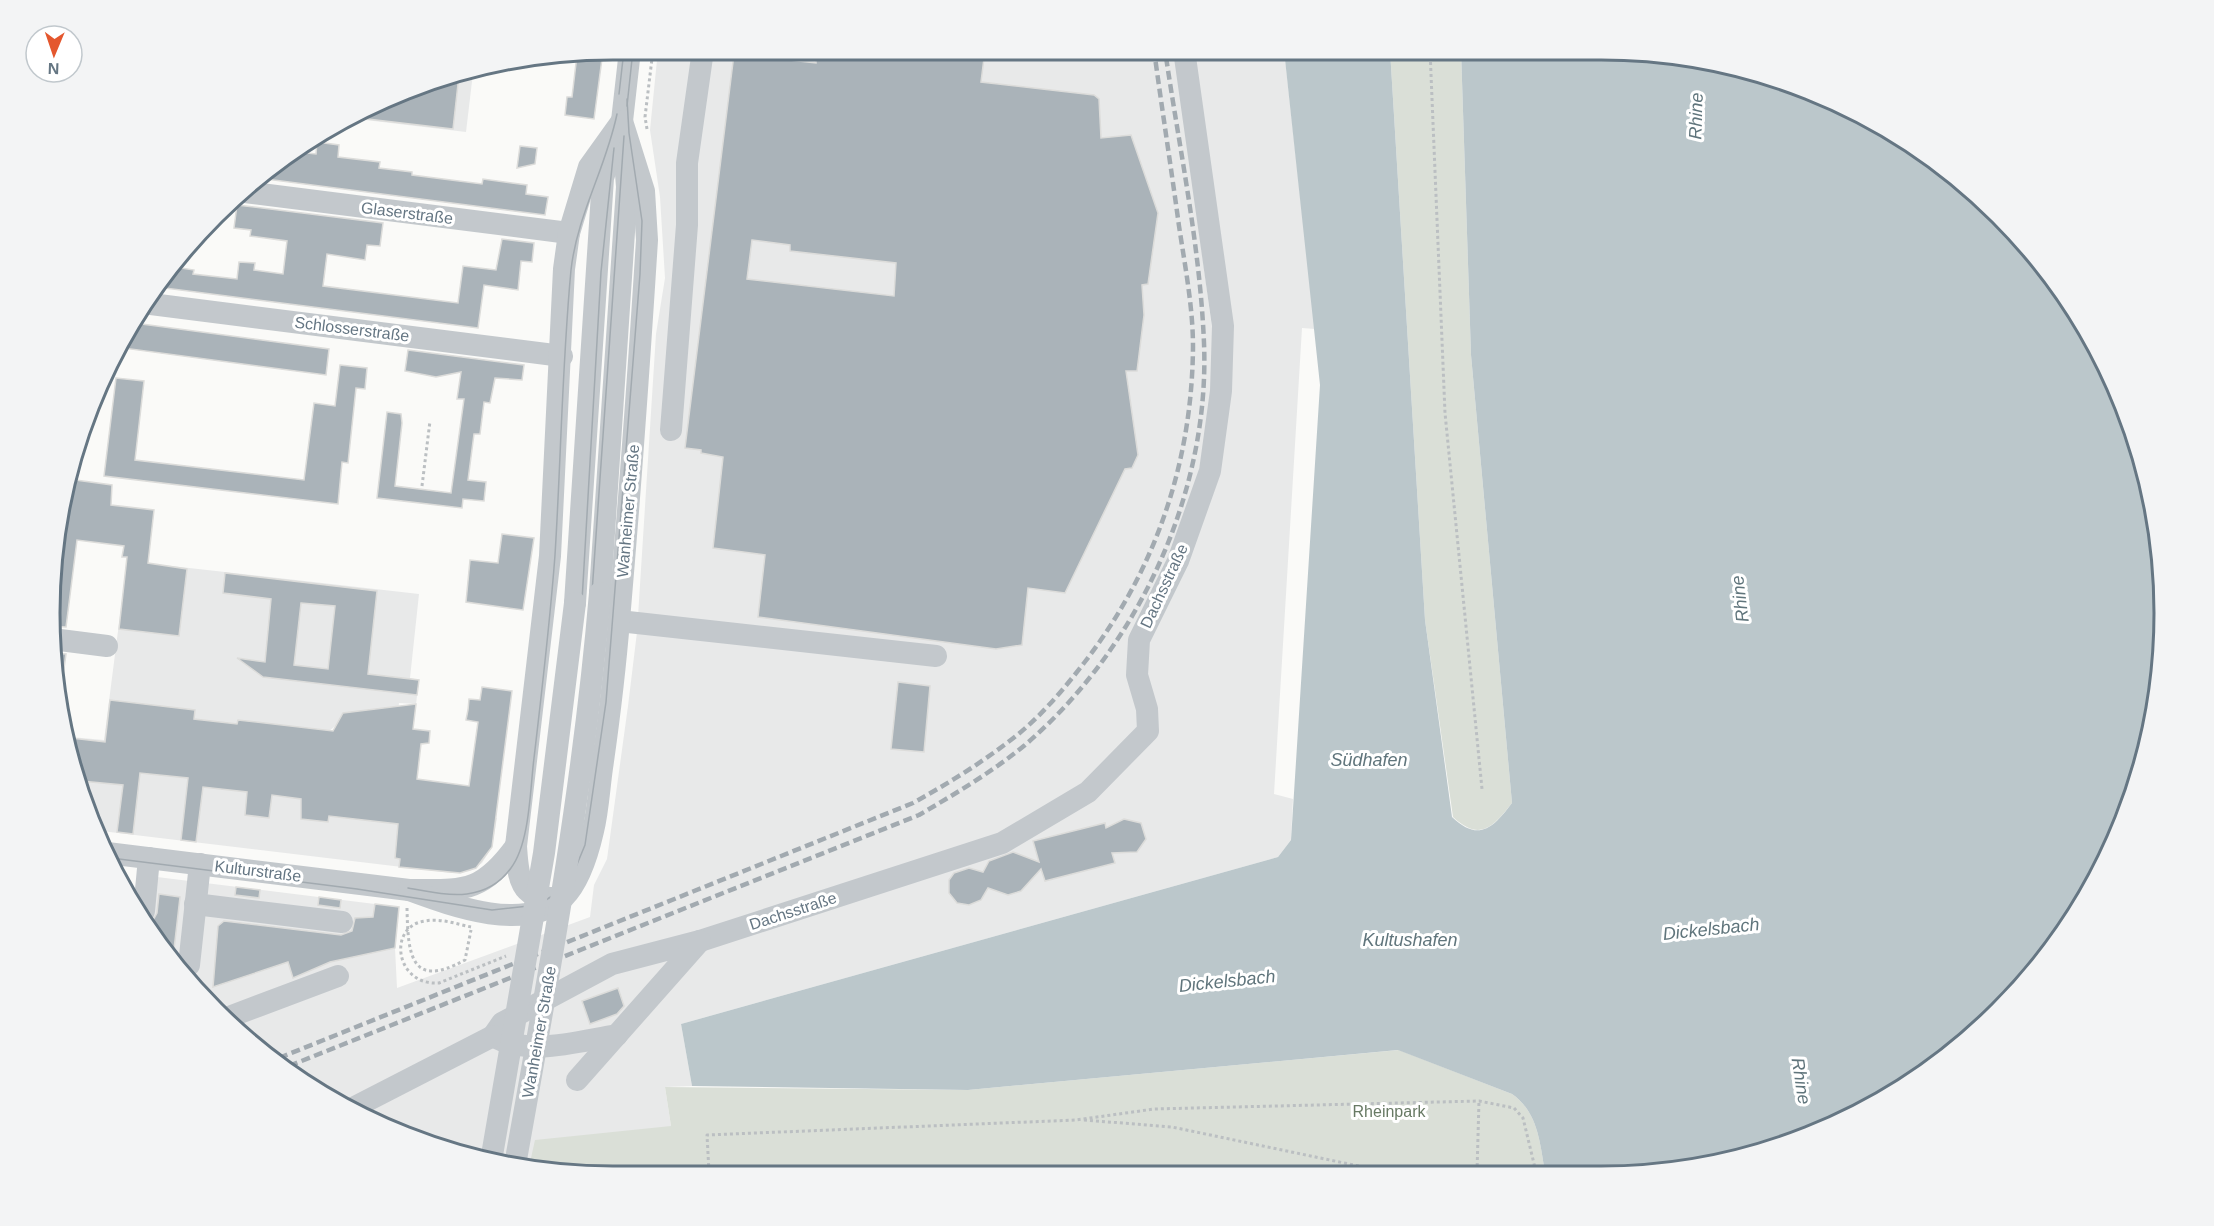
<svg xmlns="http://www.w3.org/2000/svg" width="2214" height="1226" font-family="Arial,sans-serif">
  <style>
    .built { fill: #e8e9e9 }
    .green { fill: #dadfd7 }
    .water { fill: #bbc7cb }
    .building { fill: #aab3b9; stroke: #dcdcda; stroke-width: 1.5; fill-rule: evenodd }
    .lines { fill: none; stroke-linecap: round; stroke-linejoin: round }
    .path { stroke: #bbbfc2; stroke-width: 3; stroke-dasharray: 3 3; stroke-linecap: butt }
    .minor { stroke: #c3c8cc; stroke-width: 22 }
    .tram { stroke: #a2aab0; stroke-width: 1.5 }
    .rail { stroke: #a2aab0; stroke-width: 4.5; stroke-dasharray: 9 4.5; stroke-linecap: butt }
    .path-bridge { stroke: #bbbfc2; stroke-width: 3; stroke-dasharray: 3 3; stroke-linecap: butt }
    .minor-bridge { stroke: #c3c8cc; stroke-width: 22 }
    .labels { text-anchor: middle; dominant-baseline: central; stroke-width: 6; stroke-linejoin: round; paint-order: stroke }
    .street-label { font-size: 16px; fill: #657683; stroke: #fff }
    .park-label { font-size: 16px; fill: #687a64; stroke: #fff }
    .water-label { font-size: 18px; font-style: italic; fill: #60757c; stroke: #fff }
    .rim { fill: none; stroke: #657683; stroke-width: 3 }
  </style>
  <rect width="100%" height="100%" fill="#fafaf8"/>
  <g class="built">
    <path d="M658,50H1175L1212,328H1230L1193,50H1284L1315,329L1302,328L1274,794L1293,799L1291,840L1278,857L681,1024L692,1086L665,1087L671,1126L593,1175H576L467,1157L332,1101L190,985L151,924L157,877L399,907L395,948L397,988L590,917L594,885L607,859L628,706L637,632L656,334L665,278L660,197L650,130Z"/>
    <path d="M473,73L466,132L357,119L432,80Z"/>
    <path d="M127,561L419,594L410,678L419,680L416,704L399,703L396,727L343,720L329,731L443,811L497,818L492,847L482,863L470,871L452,873L93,830L71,737L104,740Z"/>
  </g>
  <g class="green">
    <path d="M1390,50H1461L1471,355L1512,803C1493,827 1480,842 1453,817L1425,620Z"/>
    <path d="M1399,1050L1512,1094C1538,1112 1540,1143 1545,1172L576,1175L529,1167L535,1140L671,1126L665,1087L968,1090Z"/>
  </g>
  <path class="water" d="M1284,50H1390L1425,620L1452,817C1479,843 1494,827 1512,803L1471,355L1461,50L1638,51L1747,69L1882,125L1972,189L2048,270L2106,363L2145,467L2163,576L2160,686L2135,794L2089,894L2024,985L1914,1081L1816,1134L1674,1172H1545C1540,1143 1538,1112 1512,1094L1398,1050L968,1090L692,1086L681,1024L1278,857L1291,840L1320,385Z"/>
  <g class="building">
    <path d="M816,50H985L981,82L1094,95L1099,99L1101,138L1131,135L1158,213L1148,284L1142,285L1144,315L1137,371H1126L1138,455L1132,468L1125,469L1065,593L1028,588L1022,645L996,649L758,617L765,555L713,548L723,457L701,453V450L685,448L734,54L816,63ZM752,240L790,245V251L896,263L894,296L747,279Z"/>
    <path d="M603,51L594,119L565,115L567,97H572L577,55Z"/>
    <path d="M459,75L453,129L359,118L432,80Z"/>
    <path d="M317,142L339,145L338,157L380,162L379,168L412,172V175L482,184L483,179L527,185L526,194L548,197L545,215L258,178L270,166L297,152L316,154Z"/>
    <path d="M520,146L537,148L535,164L517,168Z"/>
    <path d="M237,205L383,223L380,246L367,245L365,260L327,254L323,286L458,303L463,266L496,270L502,239L534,243L532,262L521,261L518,290L484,285L478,328L157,287L175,267L194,270L193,274L237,279L239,262L255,263L254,270L283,274L287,241L250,236L251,230L234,228Z"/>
    <path d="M134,323L329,349L326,375L123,348Z"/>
    <path d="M408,350L524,365L522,380L495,378L490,403L484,402L480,434H474L468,480L486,482L484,501L463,499L462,508L377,498L387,412L401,414L402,423L395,486L451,493L464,399H457L461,372L436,377L405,371Z"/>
    <path d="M340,365L367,368L365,389L356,388L348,463L342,462L338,504L104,476L116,378L144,381L135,460L304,480L314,403L335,406Z"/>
    <path d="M68,479L112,485L111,505L154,510L148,563L187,569L179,636L119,629L127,557H122L124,546L77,540L66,627L53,626Z"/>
    <path d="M502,534L534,538L523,610L466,602L470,560L498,563Z"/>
    <path d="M225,573L377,591L368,674L419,680L417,695L263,677L237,658L265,662L271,599L223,593ZM301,603L335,606L328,669L294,665Z"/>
    <path d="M51,653L66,654L61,690H60Z"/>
    <path d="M898,682L930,686L924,752L891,749Z"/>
    <path d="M482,687L512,691L492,847L476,868L460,873L399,867L400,859L395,858L398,824L329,816L328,822L301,819V799L272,795L269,818L245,815L247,792L203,787L196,842L181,840L188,778L140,773L133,834L117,832L123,785L81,781L71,738L105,742L110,700L195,710L194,719L237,724L238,720L333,731L343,713L416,704L413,729L430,731L429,743L421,744L417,779L469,786L478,722L466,720L468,710L469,699L480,700Z"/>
    <path d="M1124,819L1141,823L1146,839L1137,852L1112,853L1115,863L1045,881L1041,869L1021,891L1008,895L988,888L981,900L969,905L957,903L949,893V880L954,873L969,868L983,872L989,861L1013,852L1039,862L1033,841L1105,823L1106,828Z"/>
    <path d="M236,887L260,890L259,898L235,895Z"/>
    <path d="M159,894L180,897L173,958L151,924L157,913Z"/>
    <path d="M319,897L341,900L340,908L318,905Z"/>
    <path d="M375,904L399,907L395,948L330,962L293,978L288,962L213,987L218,926L224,921L341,935L352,931L355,918L373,917Z"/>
    <path d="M618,988L624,1006L617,1014L590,1024L582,1001Z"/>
  </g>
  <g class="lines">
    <g class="path">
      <path d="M1430,50L1445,413L1482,789"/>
      <path d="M647,129L645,117L653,50"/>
      <path d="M422,486L430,421"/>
      <path d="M407,908C408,954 410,990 465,960L471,930"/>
      <path d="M1084,1120L1172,1127L1392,1173"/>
      <path d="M709,1172L707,1135L1076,1120L1154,1109L1479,1101L1514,1108L1523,1118L1536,1172"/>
      <path d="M1477,1172L1479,1101"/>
      <path d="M741,1173L770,1168L964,1174"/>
      <path d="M689,1175L709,1172L749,1175"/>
    </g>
    <g class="minor">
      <path d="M245,192L569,233"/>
      <path d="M143,303L562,356"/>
      <path d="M671,430L687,225V163L703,50"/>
      <path d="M600,593L627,187L622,121L630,50"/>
      <path d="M575,603L603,178L614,145"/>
      <path d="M619,621L936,656"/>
      <path d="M52,639L107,646"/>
      <path d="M107,853L409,890C464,890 481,894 516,846"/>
      <path d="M409,890C450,905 526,934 564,897C580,881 588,853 593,831C598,811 599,789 602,768C609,719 615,670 619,620C630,493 639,367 647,240L644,191L622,121"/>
      <path d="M554,898C518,900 518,874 516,846L550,556L564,269L569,233L589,167L622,121"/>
      <path d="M195,904L342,922"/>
      <path d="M144,911L149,858"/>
      <path d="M189,965L200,864"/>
      <path d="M229,1017L338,976"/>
      <path d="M617,1035C579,1041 528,1057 493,1036L502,1023L612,964L700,941L1002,843L1088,792L1148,731L1147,709L1137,675L1139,640L1178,561L1210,471L1221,391L1223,326L1184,50"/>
      <path d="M577,1080L700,941"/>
      <path d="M351,1109L493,1036"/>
    </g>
    <g class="tram">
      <path d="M619,94L624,50"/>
      <path d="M627,106L633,50"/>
      <path d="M111,858L357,889L492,910L538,905L563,889L573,874L585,845L606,702L640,274L642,221L629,133L627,99"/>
      <path d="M408,888C447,895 485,904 511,868C530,843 530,789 534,758C542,690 550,623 555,555C561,460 562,365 571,270C577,215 606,168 617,114"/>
      <path d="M497,1162L552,853L582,601L601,272L614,148"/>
      <path d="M508,1164L562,854L587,664L624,136"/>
    </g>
    <g class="rail">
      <path d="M279,1058L913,803C949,783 983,762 1016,736C1041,716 1064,689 1084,663C1155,571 1192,464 1193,347C1193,307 1185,266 1179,226C1171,167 1162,109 1154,50"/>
      <path d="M289,1066L919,815C955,794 992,772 1025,745C1138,648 1210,493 1204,343C1200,245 1179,147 1165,50"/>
    </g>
    <path class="path-bridge" d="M471,927C457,924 440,918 425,921C387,926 395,986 439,983L506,956"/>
    <g class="minor-bridge">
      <path d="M491,1161L544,853L575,603"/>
      <path d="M515,1165C549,975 584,785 600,593"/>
    </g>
  </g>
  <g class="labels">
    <g class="street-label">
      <text transform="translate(407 213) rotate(7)">Glaserstraße</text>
      <text transform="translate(352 329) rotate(7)">Schlosserstraße</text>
      <text transform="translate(628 511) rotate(-85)">Wanheimer Straße</text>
      <text transform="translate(1164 586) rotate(-65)">Dachsstraße</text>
      <text transform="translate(258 871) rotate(7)">Kulturstraße</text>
      <text transform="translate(793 911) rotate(-18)">Dachsstraße</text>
      <text transform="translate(539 1032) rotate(-80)">Wanheimer Straße</text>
    </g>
    <g class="park-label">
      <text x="1389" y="1111">Rheinpark</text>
    </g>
    <g class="water-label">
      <text transform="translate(1696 116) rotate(-88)">Rhine</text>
      <text transform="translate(1740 599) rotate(-97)">Rhine</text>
      <text x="1369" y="760">Südhafen</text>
      <text transform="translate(1711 929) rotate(-6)">Dickelsbach</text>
      <text x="1410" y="940">Kultushafen</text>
      <text transform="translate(1227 981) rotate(-6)">Dickelsbach</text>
      <text transform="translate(1801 1081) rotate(81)">Rhine</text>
    </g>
  </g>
  <path d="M0 0H2214V1226H0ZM613 60H1601A553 553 0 0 1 2154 613V613A553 553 0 0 1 1601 1166H613A553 553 0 0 1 60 613V613A553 553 0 0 1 613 60Z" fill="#f3f4f5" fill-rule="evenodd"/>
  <path class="rim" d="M613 60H1601A553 553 0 0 1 2154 613V613A553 553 0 0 1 1601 1166H613A553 553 0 0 1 60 613V613A553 553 0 0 1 613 60Z"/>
  <g transform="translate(54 54) rotate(182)"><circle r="28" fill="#ffffff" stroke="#c1c8cd" stroke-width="1.5"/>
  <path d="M0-4.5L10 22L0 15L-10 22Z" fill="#e4572e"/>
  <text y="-9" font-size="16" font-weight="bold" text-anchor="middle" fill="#657683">N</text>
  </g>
</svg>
